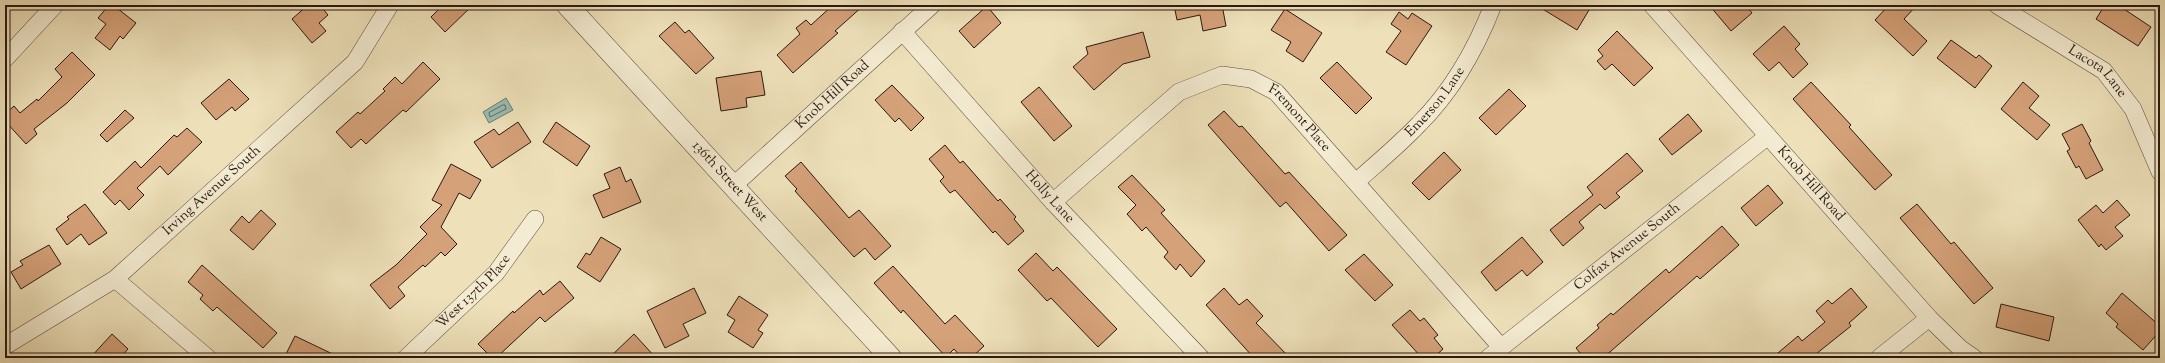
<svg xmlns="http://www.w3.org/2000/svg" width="2165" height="363" font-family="'Sorts Mill Goudy',serif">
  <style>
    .water { fill: #99bdb3; stroke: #6d7b72 }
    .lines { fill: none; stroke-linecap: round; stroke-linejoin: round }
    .shore { stroke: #626a62; stroke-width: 1 }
    .building { fill: #d5a179; stroke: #2a1811 }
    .minor-casing { stroke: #5b4a3b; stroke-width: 18 }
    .tertiary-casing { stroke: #5b4a3b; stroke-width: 22 }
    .minor { stroke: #f4ecd2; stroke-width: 17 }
    .tertiary { stroke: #f4ecd2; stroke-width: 21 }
    .labels { text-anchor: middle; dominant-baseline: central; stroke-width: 3; stroke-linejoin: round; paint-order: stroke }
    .street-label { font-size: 14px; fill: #2a1811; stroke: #f4ecd2 }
  </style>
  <rect width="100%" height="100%" fill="#eee1ba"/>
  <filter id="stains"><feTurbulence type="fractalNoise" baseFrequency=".005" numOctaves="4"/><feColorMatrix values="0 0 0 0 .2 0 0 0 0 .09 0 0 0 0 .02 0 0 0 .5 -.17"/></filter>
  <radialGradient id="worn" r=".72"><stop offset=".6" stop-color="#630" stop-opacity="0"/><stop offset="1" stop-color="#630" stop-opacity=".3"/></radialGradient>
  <path class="water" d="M506,98L513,110L489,123L483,112Z"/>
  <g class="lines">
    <path class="shore" d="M503,105H505L506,109L490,117L489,113Z"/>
  </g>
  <g class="building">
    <path d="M109,5H113L136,23L123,39L120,36L110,50L95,38L106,24L98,18Z"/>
    <path d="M308,5H320L328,15L319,23L326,31L312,43L292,19Z"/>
    <path d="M443,5H473L445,32L431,17Z"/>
    <path d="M833,5H864L835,31L838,33L793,73L777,55L800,34L796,28L806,20L811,25Z"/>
    <path d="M1174,5H1222L1226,26L1203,31L1200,15L1177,20Z"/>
    <path d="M1536,5H1582L1589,10L1577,30Z"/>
    <path d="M1709,5H1746L1752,13L1731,31Z"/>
    <path d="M1889,5H1917L1904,19L1927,41L1913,56L1875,20Z"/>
    <path d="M2105,5H2118L2151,27L2138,46L2096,19Z"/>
    <path d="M987,6L1001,23L974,48L959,31Z"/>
    <path d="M1285,9L1322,33L1303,62L1286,51L1291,42L1271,30Z"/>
    <path d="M1399,12L1408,19L1412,13L1432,26L1406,65L1386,52L1401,31L1391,24Z"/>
    <path d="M675,22L685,33L689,30L714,58L696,74L659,36Z"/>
    <path d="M1784,26L1800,44L1795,49L1808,64L1793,78L1779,62L1769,71L1753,54Z"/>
    <path d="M1617,31L1653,68L1634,86L1612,64L1605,70L1597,61L1603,56L1598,50Z"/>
    <path d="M1143,32L1150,57L1123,64L1094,90L1073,67L1088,54L1086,47Z"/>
    <path d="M1951,40L1976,58L1979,55L1992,66L1975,88L1937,58Z"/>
    <path d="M72,52L95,75L67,103L34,129L37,134L26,144L5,121V114L14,106L20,113L37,99L38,101L62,77L55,69Z"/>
    <path d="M423,62L440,79L406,112L403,110L366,144L361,139L351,148L336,132L358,112L360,114L385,91L383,89L395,77L402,84Z"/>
    <path d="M1337,62L1372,98L1356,114L1320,78Z"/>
    <path d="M761,71L765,95L746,98L747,107L721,111L716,78Z"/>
    <path d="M229,79L249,99L235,111L232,107L216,120L201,103Z"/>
    <path d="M1811,82L1851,125L1849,127L1892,175L1875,190L1793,99Z"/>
    <path d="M2023,82L2039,96L2029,108L2050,125L2037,140L2001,109Z"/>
    <path d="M892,85L924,118L911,131L899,118L895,122L875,100Z"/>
    <path d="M1039,87L1072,126L1054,141L1021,102Z"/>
    <path d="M1509,89L1526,106L1496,135L1479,118Z"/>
    <path d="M125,110L134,118L107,142L100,135Z"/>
    <path d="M1224,111L1239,127L1242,126L1285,174L1289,172L1347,235L1329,251L1286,202L1280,207L1208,125Z"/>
    <path d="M1688,114L1702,131L1672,155L1659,139Z"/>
    <path d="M518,122L531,142L492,168L474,142L494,129L499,135Z"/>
    <path d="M556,122L590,146L577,166L543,142Z"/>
    <path d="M2082,124L2091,141L2089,143L2103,170L2086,179L2079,166L2076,168L2067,151L2070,149L2062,134Z"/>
    <path d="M187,128L202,142L168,175L160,166L137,188L144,195L129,210L120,200L115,205L103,192L135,161L141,168L174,135L177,137Z"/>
    <path d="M945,145L960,163L963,161L998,201L1000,199L1016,217L1014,219L1024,231L1008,245L995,231L993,233L955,190L950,193L940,181L944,177L929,159Z"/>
    <path d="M1444,152L1461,170L1429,200L1412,183Z"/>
    <path d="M1627,153L1643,171L1616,193L1620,197L1605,209L1600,204L1579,222L1584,228L1563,246L1550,230L1593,195L1587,187Z"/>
    <path d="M801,162L849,218L859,210L891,246L875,260L865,248L854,257L795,191L797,189L785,176Z"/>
    <path d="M451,164L481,180L470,199L459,193L441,227L457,244L445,256L441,252L425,267L423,265L398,287L405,296L390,309L370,285L396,265L427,234L420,227L442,205L432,200Z"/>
    <path d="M620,167L626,182L631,179L641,202L603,218L593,195L610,188L604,174Z"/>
    <path d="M1132,175L1165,210L1161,213L1205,261L1191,277L1180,264L1176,270L1164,257L1168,252L1146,227L1142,231L1127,214L1136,205L1118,187Z"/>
    <path d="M1768,185L1783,203L1756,226L1741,208Z"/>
    <path d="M2117,200L2130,215L2115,227L2123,236L2106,250L2101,244L2099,247L2078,220L2096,205L2103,213Z"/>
    <path d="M85,204L107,233L89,245L81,234L67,245L56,229L69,219L67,217Z"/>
    <path d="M1917,204L1951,244L1954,242L1993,288L1974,304L1900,218Z"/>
    <path d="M261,210L276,224L253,250L230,230L242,216L249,223Z"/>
    <path d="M1722,226L1739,245L1700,279L1697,276L1603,358H1584L1576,348L1599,328L1597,325L1611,313L1613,315L1666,269L1669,273Z"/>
    <path d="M601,237L621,249L600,282L577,267L586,253L590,255Z"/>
    <path d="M1522,237L1543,262L1527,276L1522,270L1496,291L1481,272Z"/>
    <path d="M49,245L61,264L21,289L11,272L23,265L20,261Z"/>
    <path d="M1036,253L1053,271L1057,267L1117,329L1098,347L1051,298L1047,301L1018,270Z"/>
    <path d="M1364,254L1393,285L1375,301L1345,270Z"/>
    <path d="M202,265L277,333L263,348L217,307L213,311L200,299L203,295L188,282Z"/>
    <path d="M893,266L945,324L955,315L984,346L971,358H962L954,349L946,357L903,310L901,313L874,283Z"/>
    <path d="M560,281L574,298L545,322L540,317L496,358H492L478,344L513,311L514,313L540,290L543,295Z"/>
    <path d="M694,288L706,313L683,324L689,336L665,348L647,311Z"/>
    <path d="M1224,288L1239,305L1247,299L1263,316L1256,323L1290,358H1254L1206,305Z"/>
    <path d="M1851,288L1867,307L1849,323L1851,326L1811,358H1772L1798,336L1802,341L1825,322L1816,311L1828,300L1832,304Z"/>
    <path d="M2122,293L2160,326V331L2143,350L2116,327L2118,324L2106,313Z"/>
    <path d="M739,296L768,315L758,330L763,333L753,348L728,332L735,320L727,315Z"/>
    <path d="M2001,304L2054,317L2049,341L1996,327Z"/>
    <path d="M1410,310L1420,321L1424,318L1438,335L1434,338L1443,349L1433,358H1422L1392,325Z"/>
    <path d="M112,334L128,349L120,358H90Z"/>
    <path d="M634,334L656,358H609Z"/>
    <path d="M295,336L341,358H284Z"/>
  </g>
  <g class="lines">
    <g class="minor-casing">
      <g id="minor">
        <path id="s1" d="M1652,5L1929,318L1961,349L1974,358"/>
        <path id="s2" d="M1997,5L2104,71L2133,109L2160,172"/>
        <path id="s3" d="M902,31L1053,202L1201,358"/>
        <path d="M5,59L55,5"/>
        <path id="s4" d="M1356,182C1377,163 1399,145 1419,124C1452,91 1476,49 1493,5"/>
        <path id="s5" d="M733,186L932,5"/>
        <path id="s6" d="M1053,202L1179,92L1222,75L1251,79L1276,92L1501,347"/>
        <path d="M115,279L208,358"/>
        <path id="s7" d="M5,346L115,279L355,62L390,5"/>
        <path id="s8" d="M406,358L496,273L535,219"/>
        <path id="s9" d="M1488,358L1768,136"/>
        <path d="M1879,358L1929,318"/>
      </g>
    </g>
    <g class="tertiary-casing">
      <g id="tertiary">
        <path id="s10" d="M567,5L891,358"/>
      </g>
    </g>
    <use href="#minor" class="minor"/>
    <use href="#tertiary" class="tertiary"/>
  </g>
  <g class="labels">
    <g class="street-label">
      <text stroke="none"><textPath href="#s2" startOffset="121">Lacota Lane</textPath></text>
      <text stroke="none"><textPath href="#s5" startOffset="135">Knob Hill Road</textPath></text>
      <text stroke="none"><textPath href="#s4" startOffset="113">Emerson Lane</textPath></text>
      <text stroke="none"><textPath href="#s6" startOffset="306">Fremont Place</textPath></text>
      <text stroke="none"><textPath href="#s10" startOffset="240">136th Street West</textPath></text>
      <text stroke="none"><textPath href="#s1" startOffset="239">Knob Hill Road</textPath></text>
      <text stroke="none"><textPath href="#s7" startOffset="260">Irving Avenue South</textPath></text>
      <text stroke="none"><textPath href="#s3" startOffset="222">Holly Lane</textPath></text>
      <text stroke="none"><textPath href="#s9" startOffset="178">Colfax Avenue South</textPath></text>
      <text stroke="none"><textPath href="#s8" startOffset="95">West 137th Place</textPath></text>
    </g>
  </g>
  <rect width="2165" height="363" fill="none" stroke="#eee1ba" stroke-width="20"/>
  <rect x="6" y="6" width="2153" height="351" fill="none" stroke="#2a1811" stroke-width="2"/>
  <rect x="10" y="10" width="2145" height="343" fill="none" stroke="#2a1811"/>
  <rect width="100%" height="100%" filter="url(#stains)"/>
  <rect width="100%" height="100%" fill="url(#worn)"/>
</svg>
